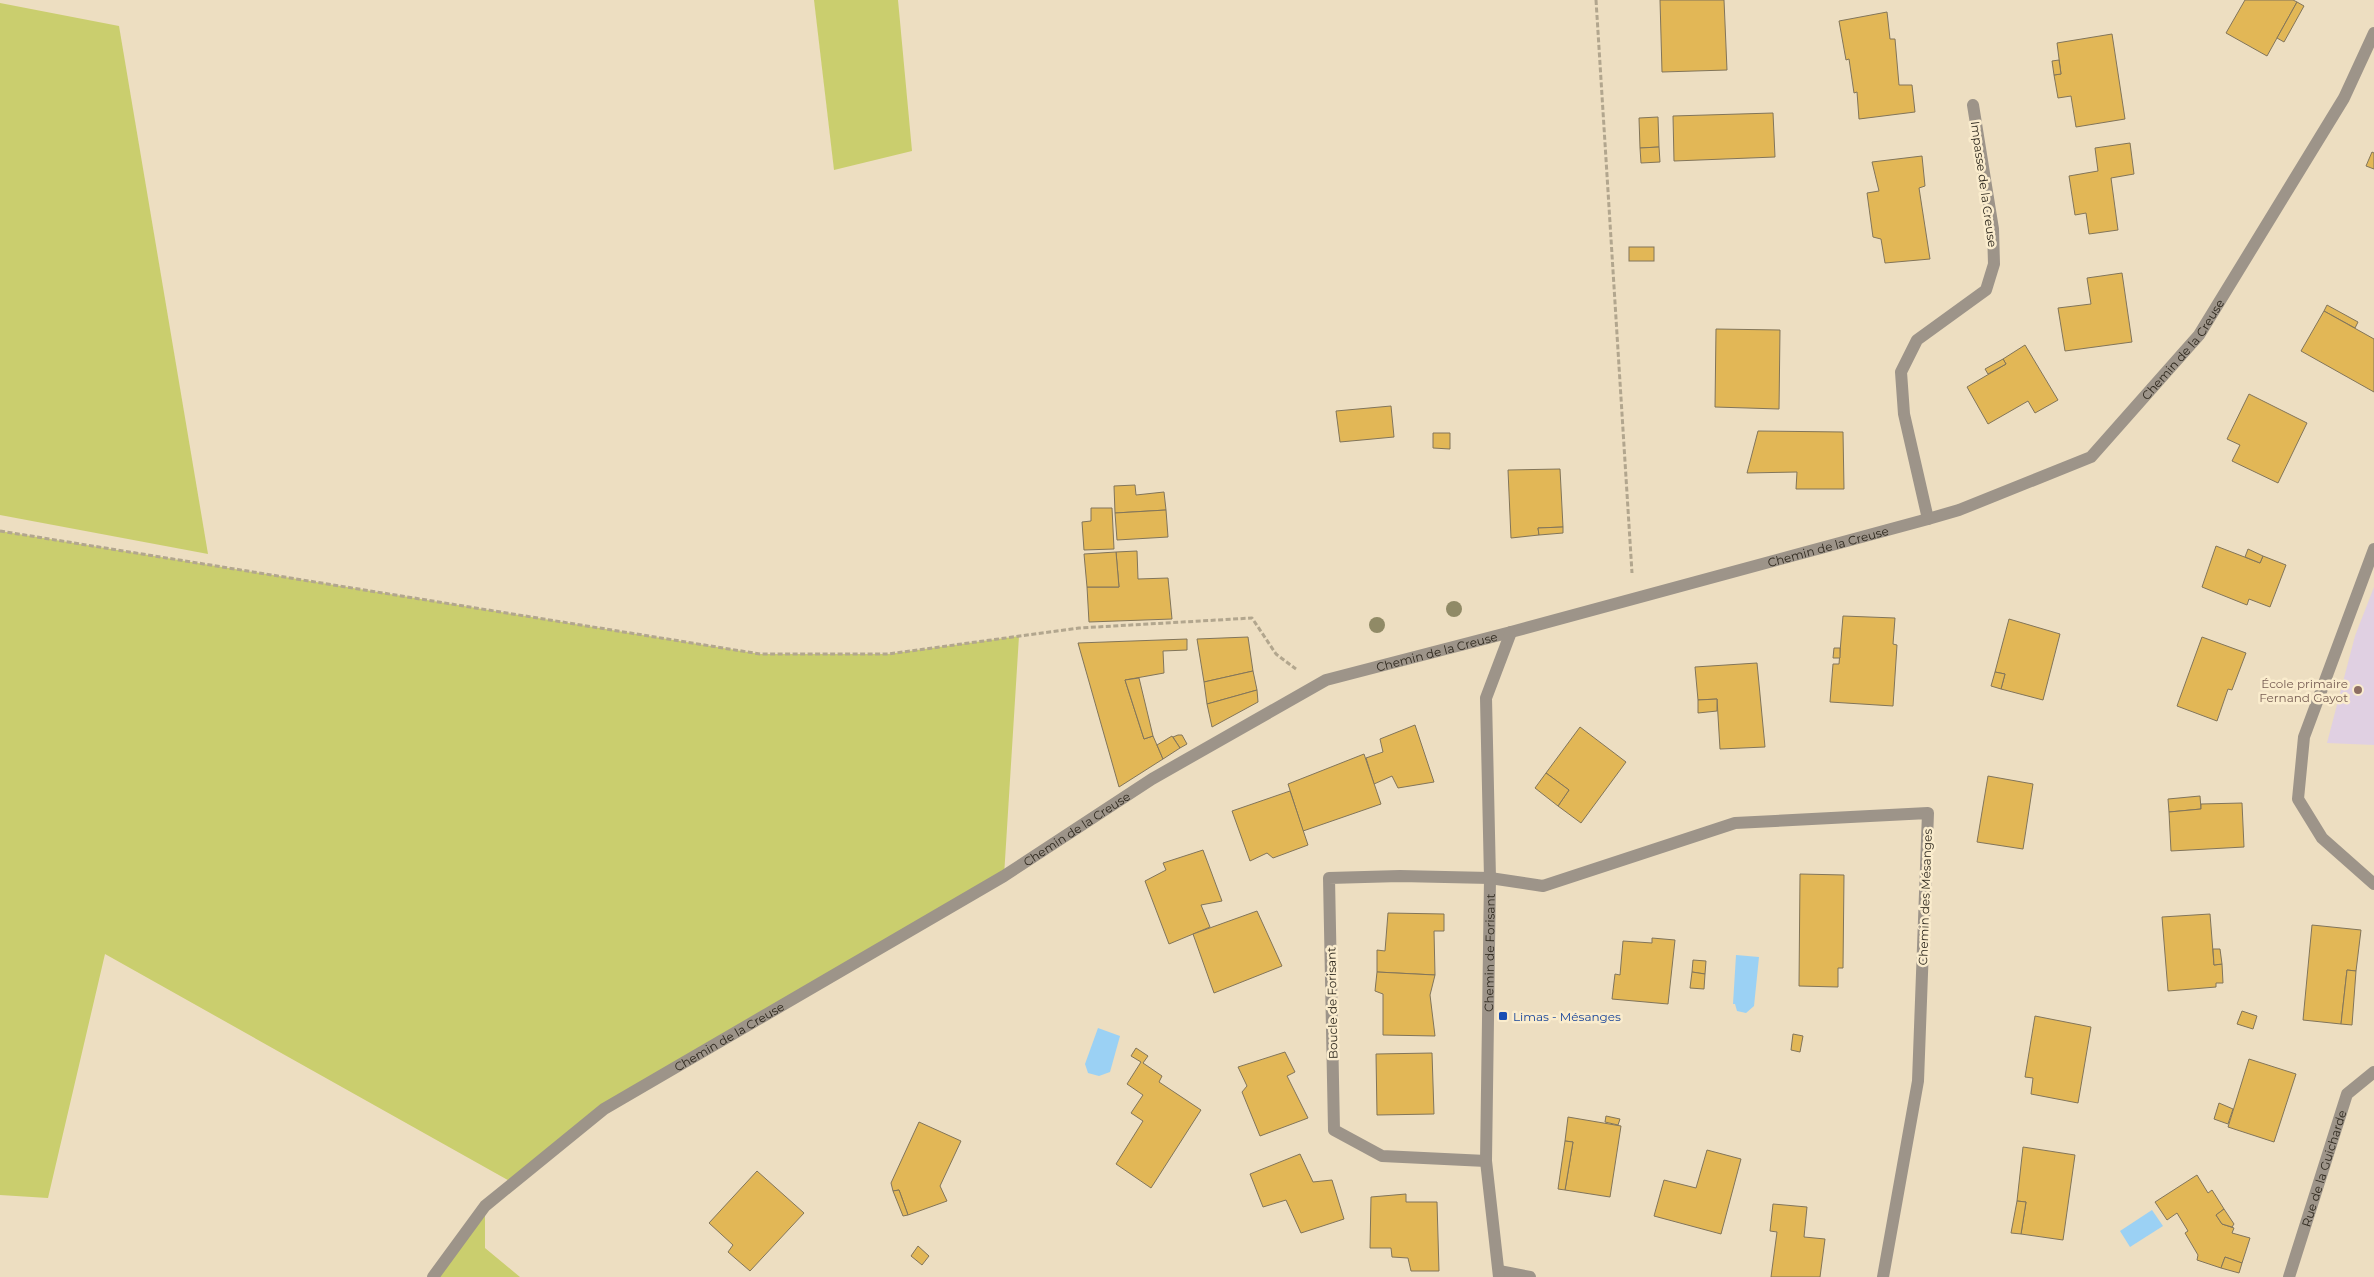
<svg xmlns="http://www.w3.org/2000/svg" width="2374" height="1277" font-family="Montserrat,sans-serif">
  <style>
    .education { fill: #e0d0e2 }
    .green { fill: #cace6e }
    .water { fill: #9bd1f4 }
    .building { fill: #e2b756; stroke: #82755a }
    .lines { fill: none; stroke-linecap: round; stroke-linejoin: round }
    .path { stroke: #b2a68e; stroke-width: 3; stroke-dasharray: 5 2.5; stroke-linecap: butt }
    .minor { stroke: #9d9489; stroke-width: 12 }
    .tree { fill: #908a66 }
    .education-dot { fill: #8d6e63; stroke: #faeccd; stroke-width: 2 }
    .transit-dot { fill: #1a4fb4; stroke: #faeccd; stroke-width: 2 }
    .labels { text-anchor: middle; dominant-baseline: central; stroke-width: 5; stroke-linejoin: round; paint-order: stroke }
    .street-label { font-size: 12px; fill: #2e281d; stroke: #faeccd }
    .education-label { font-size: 12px; fill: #785e54; stroke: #faeccd; text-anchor: end }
    .transit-label { font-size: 12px; fill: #164399; stroke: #faeccd; text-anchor: start }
  </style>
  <rect width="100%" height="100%" fill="#eddec1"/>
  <path class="education" d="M2374,587V745L2327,743L2355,636Z"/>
  <g class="green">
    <path d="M814,0H898L912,151L834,170Z"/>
    <path d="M0,3L119,26L208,554L0,515Z"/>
    <path d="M0,531L760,654H888L1019,636L1004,876L604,1109L513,1183L105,954L48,1198L0,1195Z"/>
    <path d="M485,1206V1248L520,1277H434Z"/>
  </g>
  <g class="water">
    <path d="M1736,955L1759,957L1754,1006L1746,1013L1737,1011L1735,1004H1733Z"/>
    <path d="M1098,1028L1120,1036L1110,1072L1099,1076L1088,1073L1085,1064Z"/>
    <path d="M2152,1210L2163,1226L2130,1247L2120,1231Z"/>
  </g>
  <g class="building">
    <path d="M1660,0H1724L1727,70L1662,72Z"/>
    <path d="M2245,0H2293L2297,2L2267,56L2226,33Z"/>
    <path d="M2297,2L2304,6L2284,42L2277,38Z"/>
    <path d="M1887,12L1890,39H1895L1899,85H1912L1915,112L1859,119L1857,92L1854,93L1849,59L1846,60L1839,21Z"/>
    <path d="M2112,34L2125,119L2076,127L2071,96L2058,98L2054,75L2061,74L2057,43Z"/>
    <path d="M2059,60L2061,74L2054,75L2052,61Z"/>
    <path d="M1773,113L1775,157L1674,161L1673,116Z"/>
    <path d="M1658,117L1659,147L1640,148L1639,118Z"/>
    <path d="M2130,143L2134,174L2111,178L2118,230L2089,234L2086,213L2075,215L2069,176L2098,171L2095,148Z"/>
    <path d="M1659,147L1660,162L1641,163L1640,148Z"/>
    <path d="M2372,152L2374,153V169L2366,166Z"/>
    <path d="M1922,156L1925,186L1919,188L1930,259L1885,263L1881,239L1873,237L1867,193L1879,191L1872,162Z"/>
    <rect x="1629" y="247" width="25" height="14"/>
    <path d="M2122,273L2132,342L2065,351L2058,308L2091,304L2087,278Z"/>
    <path d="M2327,305L2358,322L2355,328L2324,311Z"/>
    <path d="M2324,311L2374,339V392L2301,351Z"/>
    <path d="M1716,329L1780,330L1779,409L1715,407Z"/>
    <path d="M2025,345L2058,400L2035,413L2028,401L1988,424L1967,387L2006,364L2003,359Z"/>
    <path d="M2003,359L2006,364L1988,374L1985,369Z"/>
    <path d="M2249,394L2307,423L2278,483L2232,461L2240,445L2227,439Z"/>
    <path d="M1391,406L1394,437L1340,442L1336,411Z"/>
    <path d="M1758,431L1843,432L1844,489H1796L1797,472L1747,473Z"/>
    <path d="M1433,433H1450V449L1433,448Z"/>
    <path d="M1560,469L1563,527L1538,528L1539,535L1511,538L1508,470Z"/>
    <path d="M1135,485L1136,495L1164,492L1166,510L1115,513L1114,486Z"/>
    <path d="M1091,508H1112L1114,549L1084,550L1082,522L1091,521Z"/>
    <path d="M1166,510L1168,537L1117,540L1115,513Z"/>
    <path d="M1563,527V533L1539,535L1538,528Z"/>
    <path d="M2216,546L2260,563L2263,556L2286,565L2270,607L2249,599L2247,605L2202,587Z"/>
    <path d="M2248,549L2263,556L2260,563L2245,557Z"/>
    <path d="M1137,551L1138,579L1168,578L1172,619L1089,622L1087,587H1119L1116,552Z"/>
    <path d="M1116,552L1119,587H1087L1084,554Z"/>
    <path d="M1843,616L1895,618L1893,644L1897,645L1893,706L1830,702L1833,664H1839Z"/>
    <path d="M2009,619L2060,634L2043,700L2001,689L2005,674L1995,672Z"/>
    <path d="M1248,637L1253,671L1204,682L1197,639Z"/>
    <path d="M2202,637L2246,653L2232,690L2228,689L2217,721L2177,706Z"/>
    <path d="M1187,639V650L1163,651L1164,673L1125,680L1144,739L1153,736L1163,759L1119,787L1078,643Z"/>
    <path d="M1834,648H1840V658H1833Z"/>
    <path d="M1757,663L1765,747L1720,749L1717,699L1698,700L1695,667Z"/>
    <path d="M1253,671L1257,690L1207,704L1204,682Z"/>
    <path d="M1995,672L2005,674L2001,689L1991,686Z"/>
    <path d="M1139,678L1153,736L1144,739L1125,680Z"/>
    <path d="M1257,690L1258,702L1212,727L1207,704Z"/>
    <path d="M1717,699V711L1698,713V700Z"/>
    <path d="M1415,725L1434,782L1398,788L1392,776L1374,784L1366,758L1383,752L1380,739Z"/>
    <path d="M1580,727L1626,762L1581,823L1558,806L1569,790L1546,773Z"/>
    <path d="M1178,735H1182L1187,744L1180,748L1173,737Z"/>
    <path d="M1172,736L1180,748L1163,759L1157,745Z"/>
    <path d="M1364,754L1381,804L1303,831L1288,784Z"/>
    <path d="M1546,773L1569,790L1558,806L1535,788Z"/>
    <path d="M1988,776L2033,784L2023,849L1977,842Z"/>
    <path d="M1290,791L1308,845L1273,858L1267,853L1250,861L1232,811Z"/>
    <path d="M2200,796L2201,809L2169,812L2168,799Z"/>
    <path d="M2242,803L2244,847L2171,851L2169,812L2201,809V804Z"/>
    <path d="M1203,850L1222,901L1201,905L1210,927L1169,944L1145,881L1166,870L1163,863Z"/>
    <path d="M1800,874L1844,875L1843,968H1838V987L1799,986Z"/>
    <path d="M1257,911L1282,966L1214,993L1193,934Z"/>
    <path d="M1388,913L1444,914V931H1434L1435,975L1377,972V950L1385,951Z"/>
    <path d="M2210,914L2214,965L2222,964L2223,983H2216V987L2168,991L2162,917Z"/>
    <path d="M2312,925L2361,930L2356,971L2347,970L2341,1024L2303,1020Z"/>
    <path d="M1652,938L1675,940L1668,1004L1612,999L1615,974L1620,975L1623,941L1652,943Z"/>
    <path d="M2213,949H2220L2222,964L2214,965Z"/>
    <path d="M1693,960L1706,961L1705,974L1692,972Z"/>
    <path d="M2347,970L2356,971L2352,1025L2341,1024Z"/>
    <path d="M1377,972L1435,975L1430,995L1435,1036L1383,1035V994L1375,991Z"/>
    <path d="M1692,972L1705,974L1704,989L1690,988Z"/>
    <path d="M2242,1011L2257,1016L2253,1029L2237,1024Z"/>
    <path d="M2035,1016L2091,1027L2078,1103L2031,1094L2033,1078L2025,1077Z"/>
    <path d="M1793,1034L1803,1036L1800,1052L1791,1050Z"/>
    <path d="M1136,1048L1148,1056L1143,1063L1162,1076L1159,1082L1201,1110L1151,1188L1116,1164L1143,1121L1131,1113L1143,1095L1127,1084L1141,1062L1131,1056Z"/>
    <path d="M1285,1052L1295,1072L1287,1076L1308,1118L1260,1136L1242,1092L1247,1086L1238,1067Z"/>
    <path d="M1432,1053L1434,1114L1377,1115L1376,1054Z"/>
    <path d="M2249,1059L2296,1074L2274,1142L2228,1127Z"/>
    <path d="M2219,1103L2233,1109L2228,1124L2214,1119Z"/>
    <path d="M1606,1116L1620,1119L1618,1125L1605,1122Z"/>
    <path d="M1568,1117L1621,1126L1610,1197L1565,1190L1573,1142L1565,1141Z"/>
    <path d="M919,1122L961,1141L940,1186L947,1201L908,1215L899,1190L893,1191L891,1183Z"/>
    <path d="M1565,1141L1573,1142L1565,1190L1558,1189Z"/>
    <path d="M2023,1147L2075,1155L2063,1240L2021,1234L2026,1202L2017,1201Z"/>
    <path d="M1707,1150L1741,1159L1721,1234L1654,1216L1664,1180L1696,1188Z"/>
    <path d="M1300,1154L1313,1182L1332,1180L1344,1219L1301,1233L1286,1200L1263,1207L1250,1174Z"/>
    <path d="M757,1171L804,1213L750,1271L728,1252L733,1245L709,1223Z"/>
    <path d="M2197,1175L2208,1193L2212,1190L2224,1209L2216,1215L2222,1224L2234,1228L2232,1233L2250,1238L2242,1263L2225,1257L2221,1268L2197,1260L2198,1255L2185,1233L2188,1231L2177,1213L2167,1220L2155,1202Z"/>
    <path d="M899,1190L908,1215L903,1216L893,1191Z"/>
    <path d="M1406,1194V1202H1437L1439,1271H1411L1408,1258L1392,1257L1391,1248H1370L1371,1197Z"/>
    <path d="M2017,1201L2026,1202L2021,1234L2011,1233Z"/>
    <path d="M1773,1204L1807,1207L1804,1237L1825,1239L1820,1277H1771L1777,1232L1770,1231Z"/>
    <path d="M2224,1209L2234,1224L2232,1227L2222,1224L2216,1215Z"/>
    <path d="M918,1246L929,1256L922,1265L911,1256Z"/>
    <path d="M2225,1257L2242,1263L2239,1273L2221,1268Z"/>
  </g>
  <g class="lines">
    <g class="path">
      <path d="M1596,0L1632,573"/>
      <path d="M0,531L760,654H888L1079,628L1252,618L1276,654L1296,669"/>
    </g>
    <g class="minor">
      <path d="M1928,519L1904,414L1901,372L1917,340L1986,290L1994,264L1993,229L1973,105"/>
      <path d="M2374,549L2304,737L2298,799L2322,838L2374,884"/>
      <path d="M1486,1161L1382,1156L1334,1130L1329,878L1400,876L1490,878L1543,886L1735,823L1928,813L1918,1081L1883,1277"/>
      <path d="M1499,1271L1530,1277"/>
      <path id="s1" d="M433,1277L485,1206L604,1109L1004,876L1152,779L1326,680L1511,632L1928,519L1959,510L2091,457L2199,335L2344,98L2374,33"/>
      <path id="s2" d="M1499,1277L1486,1161L1490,878L1486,698L1511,632"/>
      <path id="s3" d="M2289,1277L2347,1094L2374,1072"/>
    </g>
  </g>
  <g class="tree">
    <circle cx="1454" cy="609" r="8"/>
    <circle cx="1377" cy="625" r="8"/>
  </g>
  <circle class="education-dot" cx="2358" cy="690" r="5"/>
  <rect class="transit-dot" x="1498" y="1011" width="10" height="10" rx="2.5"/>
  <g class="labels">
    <g class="street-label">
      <text transform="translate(1984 184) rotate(82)">Impasse de la Creuse</text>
      <text stroke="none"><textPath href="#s1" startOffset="2021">Chemin de la Creuse</textPath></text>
      <text stroke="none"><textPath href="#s1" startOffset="1601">Chemin de la Creuse</textPath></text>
      <text stroke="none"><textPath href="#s1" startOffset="1196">Chemin de la Creuse</textPath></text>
      <text stroke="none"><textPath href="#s1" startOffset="791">Chemin de la Creuse</textPath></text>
      <text transform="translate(1925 897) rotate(-88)">Chemin des Mésanges</text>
      <text stroke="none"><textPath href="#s2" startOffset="325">Chemin de Forisant</textPath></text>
      <text transform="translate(1332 1003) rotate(-91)">Boucle de Forisant</text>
      <text stroke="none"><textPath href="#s1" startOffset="386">Chemin de la Creuse</textPath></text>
      <text stroke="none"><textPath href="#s3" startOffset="114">Rue de la Guicharde</textPath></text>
    </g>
    <g class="education-label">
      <text x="2348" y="683">École primaire<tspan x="2348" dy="14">Fernand Gayot</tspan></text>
    </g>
    <g class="transit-label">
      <text x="1513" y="1016">Limas - Mésanges</text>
    </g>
  </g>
</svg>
